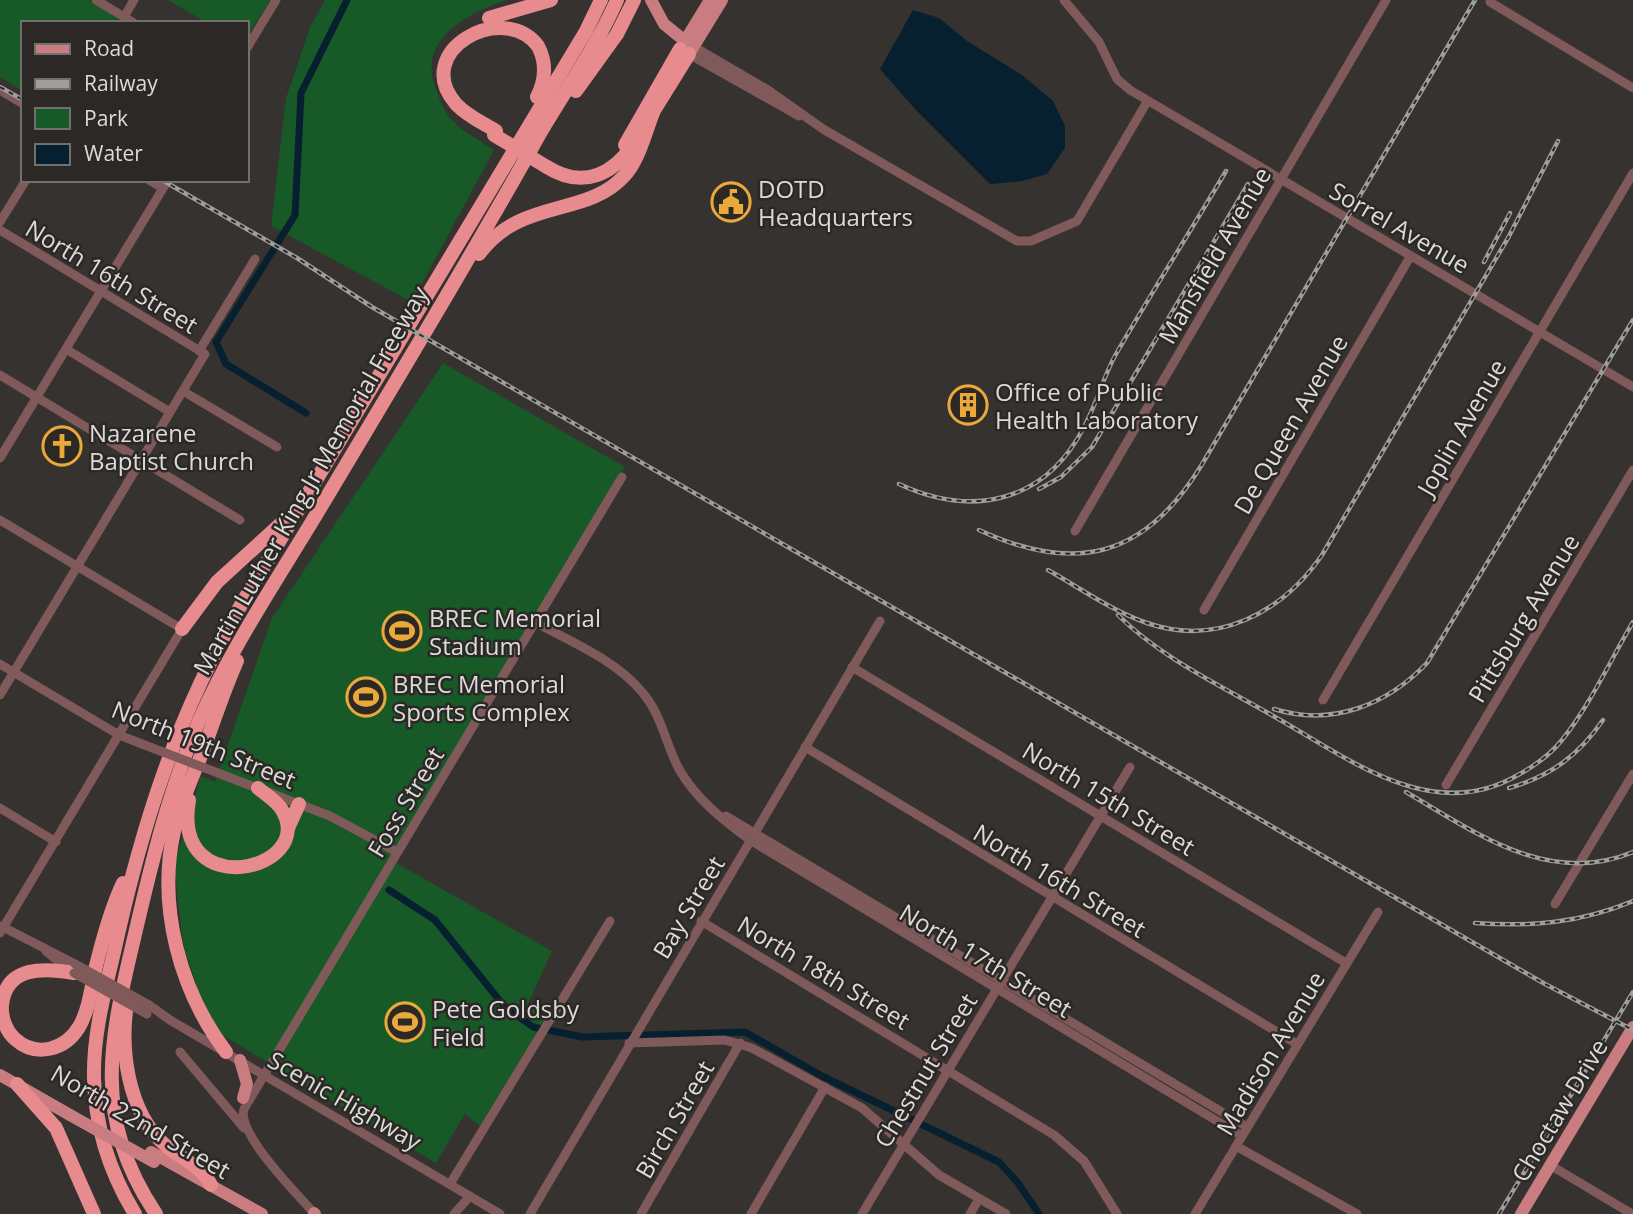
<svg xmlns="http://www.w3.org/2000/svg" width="1633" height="1214" font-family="'Open Sans',sans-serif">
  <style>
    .green { fill: #175927 }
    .water { fill: #062030 }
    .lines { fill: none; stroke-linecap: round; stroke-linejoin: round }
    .canal { stroke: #062030; stroke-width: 7 }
    .minor { stroke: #80595a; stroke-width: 9 }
    .major { stroke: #ca7d80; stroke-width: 12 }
    .highway { stroke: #e88b8f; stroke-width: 14 }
    .rail-casing { stroke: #a09e9b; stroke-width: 4.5 }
    .rail { stroke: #2b2826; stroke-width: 2; stroke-dasharray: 5; stroke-linecap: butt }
    .minor-bridge { stroke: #80595a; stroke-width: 9 }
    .major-bridge { stroke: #ca7d80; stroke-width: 12 }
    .highway-bridge { stroke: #e88b8f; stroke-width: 14 }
    .labels { text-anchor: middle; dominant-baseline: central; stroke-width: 5; stroke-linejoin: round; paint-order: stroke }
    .poi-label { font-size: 24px; fill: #dddbd9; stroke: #2b2826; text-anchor: start }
    .street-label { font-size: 24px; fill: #dddbd9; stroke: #2b2826 }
  </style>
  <rect width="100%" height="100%" fill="#35322f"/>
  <g class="green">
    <path d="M0,0H88L119,19L116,23H23V91L0,77Z"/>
    <path d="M168,0H270L247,37V23H207Z"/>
    <path d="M325,0H507C468,13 416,39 436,89C440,99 445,114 454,122C465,133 481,141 494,150L412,302L271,226L286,98L310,27Z"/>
    <path d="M443,363L625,467L389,859L552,951L528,1004L547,1016L480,1126L465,1114L436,1163L219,1033L204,1008L183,944L174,864L201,776L215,782L272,618Z"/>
  </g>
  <path class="water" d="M913,10L939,18L967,41L1022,75L1053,101L1065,126V148L1047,174L1022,181L990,184L915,109L880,69Z"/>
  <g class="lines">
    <g class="canal">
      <path d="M306,413L226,364L216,342L295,215L301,93L347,0"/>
      <path d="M389,890L435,920L504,1006L533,1027L582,1037L745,1032L822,1076L999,1162L1018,1183L1039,1214"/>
    </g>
    <g class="minor">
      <path d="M96,0L134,23"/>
      <path d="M1064,0L1099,42L1117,79L1130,90L1633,387"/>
      <path d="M1490,2L1633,88"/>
      <path d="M124,17L134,0"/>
      <path d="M689,44L768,90L823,129L1017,241H1031L1077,221L1147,102"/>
      <path d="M247,48L276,0"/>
      <path d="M687,53L799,116"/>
      <path d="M0,90L23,104"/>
      <path d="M149,180L163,188"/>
      <path d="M0,222L26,180"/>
      <path d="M0,230L205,354L0,695"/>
      <path d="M66,349L170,412"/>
      <path d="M199,351L255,259"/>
      <path d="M0,375L240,520"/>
      <path d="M183,391L277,447"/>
      <path d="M0,458L168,180"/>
      <path d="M0,520L182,629L0,933"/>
      <path d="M1075,531L1386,0"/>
      <path d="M1204,610L1410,257"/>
      <path d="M535,622C571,642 616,660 642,692C662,715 665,743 679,769C695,798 723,820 750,840L1242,1136"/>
      <path d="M0,664L119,735L142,744"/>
      <path d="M852,667L1346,963"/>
      <path d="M1323,700L1633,173"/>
      <path d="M805,747L1297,1044"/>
      <path d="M218,773L330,816L397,852"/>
      <path d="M1446,785L1633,470"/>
      <path d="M0,808L56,842"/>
      <path d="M726,816L1247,1127"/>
      <path d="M1555,904L1633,774"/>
      <path d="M701,921L1054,1135L1084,1161L1117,1214"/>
      <path d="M1,926L75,964"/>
      <path d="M46,951L70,971"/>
      <path d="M149,1005L170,1020L500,1214"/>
      <path d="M629,1043L725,1040L752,1048L862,1108L939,1175L1006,1214"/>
      <path d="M180,1052L244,1128"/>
      <path d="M1236,1146L1357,1214"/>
      <path d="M1550,1165L1632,1214"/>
      <path d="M450,1184L610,921"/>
      <path d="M315,1214C298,1195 236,1133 244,1109L622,477"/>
      <path d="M454,1214L470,1196"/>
      <path d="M530,1214L880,621"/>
      <path d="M641,1214L740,1043"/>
      <path d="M751,1214L825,1087"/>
      <path d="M862,1214L1130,767"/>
      <path d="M970,1214L979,1199"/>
      <path d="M1195,1214L1378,912"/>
    </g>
    <g class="major">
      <path d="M651,0L664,24L685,41"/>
      <path d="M680,49L710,0"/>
      <path d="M689,54L722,0"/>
      <path d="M240,1060L247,1084L243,1098"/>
      <path d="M0,1075L70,1115"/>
      <path d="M151,1152L262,1214"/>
      <path d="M314,1213L315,1214"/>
      <path d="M1521,1214L1633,1027"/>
    </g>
    <g class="highway">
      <path d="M489,18L551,0"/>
      <path d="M576,91L617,34L634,0"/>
      <path d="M648,120L689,54"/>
      <path d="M496,131C483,123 467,116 456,104C410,51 503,0 538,46C547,63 545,81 537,97"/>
      <path d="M625,145L680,49"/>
      <path d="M547,167C584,190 615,174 636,140"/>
      <path d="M479,254C521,197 586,218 624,176C639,160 645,133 653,113"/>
      <path d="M182,629L217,582L286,519"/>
      <path d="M189,800C171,905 318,870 282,810C277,801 266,795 258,788"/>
      <path d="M288,828L299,804"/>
      <path d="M74,973C45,968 6,965 2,1005C1,1017 6,1031 15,1039C36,1058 65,1050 79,1027C89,1010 91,989 95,970C102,941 110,910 123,883"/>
      <path d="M128,998C119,1047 127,1112 166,1146C180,1157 203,1168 211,1185"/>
      <path d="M226,1052C180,991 157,907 174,831C181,803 192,777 203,751C214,721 224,690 237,661"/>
      <path d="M17,1084L56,1128L94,1214"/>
      <path d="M135,1214C110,1173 95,1127 94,1078C93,1034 105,991 115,948C142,824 177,716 241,605L586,31L601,0"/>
      <path d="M156,1214C91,1117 110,1039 135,934C152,861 169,790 199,721C231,648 275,583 316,515C391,389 468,263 539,135C565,90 596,48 617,0"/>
    </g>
    <g class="rail-casing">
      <g id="rail">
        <path d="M0,87L23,100"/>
        <path d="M162,180L297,258L372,307L1545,984L1633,1030"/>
        <path d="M1484,262L1510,213"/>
        <path d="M899,484C972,518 1045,503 1084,427C1097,403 1103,377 1116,354C1152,292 1190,232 1226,171"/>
        <path d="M1039,489L1061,477L1092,447L1248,184"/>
        <path d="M979,530C1076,575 1145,557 1201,466L1475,0"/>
        <path d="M1048,570C1080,588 1112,611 1147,623C1217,647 1282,613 1322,555L1508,238L1558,141"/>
        <path d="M1118,615C1163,660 1228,689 1282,721C1353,762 1434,823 1516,776C1533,767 1550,755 1562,740C1590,705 1610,661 1633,622"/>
        <path d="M1274,709C1332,727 1387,705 1427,663L1633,320"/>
        <path d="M1509,788C1551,776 1579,755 1603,720"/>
        <path d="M1406,792C1476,833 1549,887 1633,852"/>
        <path d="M1475,923C1531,927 1580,923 1633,901"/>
        <path d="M1499,1214L1633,992"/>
      </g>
    </g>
    <use href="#rail" class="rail"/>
    <g class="minor-bridge">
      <path d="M142,744L218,773"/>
      <path d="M75,964L149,1005"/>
      <path d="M74,973L147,1014"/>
    </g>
    <path class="major-bridge" d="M70,1115L154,1162"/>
    <path class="highway-bridge" d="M494,135L547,167"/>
  </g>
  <defs>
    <g id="civic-ring" transform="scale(2.0125)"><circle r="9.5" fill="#2b2826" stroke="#eba939" stroke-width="1.5"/><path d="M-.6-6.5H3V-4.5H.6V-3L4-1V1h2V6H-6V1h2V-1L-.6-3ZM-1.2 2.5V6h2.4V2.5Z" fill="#eba939"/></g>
    <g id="building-ring" transform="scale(2.0125)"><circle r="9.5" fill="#2b2826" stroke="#eba939" stroke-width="1.5"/><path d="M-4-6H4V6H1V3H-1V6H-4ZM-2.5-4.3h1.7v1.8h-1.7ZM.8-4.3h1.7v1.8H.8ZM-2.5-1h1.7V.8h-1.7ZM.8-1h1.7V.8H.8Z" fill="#eba939"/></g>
    <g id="church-ring" transform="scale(2.0125)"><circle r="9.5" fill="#2b2826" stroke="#eba939" stroke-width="1.5"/><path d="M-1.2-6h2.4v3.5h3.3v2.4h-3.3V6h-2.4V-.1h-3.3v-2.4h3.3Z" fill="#eba939"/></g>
    <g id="stadium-ring" transform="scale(2.0125)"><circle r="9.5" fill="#2b2826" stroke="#eba939" stroke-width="1.5"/><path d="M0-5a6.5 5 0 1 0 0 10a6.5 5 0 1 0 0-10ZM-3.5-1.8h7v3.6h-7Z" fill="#eba939"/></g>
  </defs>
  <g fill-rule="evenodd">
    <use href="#civic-ring" x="731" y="202"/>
    <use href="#building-ring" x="968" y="405"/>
    <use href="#church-ring" x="62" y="446"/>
    <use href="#stadium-ring" x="402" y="631"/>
    <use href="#stadium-ring" x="366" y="697"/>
    <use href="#stadium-ring" x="405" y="1022"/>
  </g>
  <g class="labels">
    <g class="poi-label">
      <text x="758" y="188">DOTD<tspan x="758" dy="28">Headquarters</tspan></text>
      <text x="995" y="391">Office of Public<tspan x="995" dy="28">Health Laboratory</tspan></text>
      <text x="89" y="432">Nazarene<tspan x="89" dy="28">Baptist Church</tspan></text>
      <text x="429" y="617">BREC Memorial<tspan x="429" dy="28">Stadium</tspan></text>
      <text x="393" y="683">BREC Memorial<tspan x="393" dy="28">Sports Complex</tspan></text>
      <text x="432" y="1008">Pete Goldsby<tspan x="432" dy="28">Field</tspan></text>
    </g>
    <g class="street-label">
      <text transform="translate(1400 227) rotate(30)">Sorrel Avenue</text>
      <text transform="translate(1214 255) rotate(-60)">Mansfield Avenue</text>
      <text transform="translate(112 276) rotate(31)">North 16th Street</text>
      <text transform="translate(1290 424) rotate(-60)">De Queen Avenue</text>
      <text transform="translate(1461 427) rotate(-60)">Joplin Avenue</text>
      <text transform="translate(310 480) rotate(-60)">Martin Luther King Jr Memorial Freeway</text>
      <text transform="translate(1523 618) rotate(-59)">Pittsburg Avenue</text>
      <text transform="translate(204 744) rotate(22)">North 19th Street</text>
      <text transform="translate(1109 798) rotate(31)">North 15th Street</text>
      <text transform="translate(405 802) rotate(-59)">Foss Street</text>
      <text transform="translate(1060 880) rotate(31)">North 16th Street</text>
      <text transform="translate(688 907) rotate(-59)">Bay Street</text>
      <text transform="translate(986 960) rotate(31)">North 17th Street</text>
      <text transform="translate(824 972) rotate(31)">North 18th Street</text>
      <text transform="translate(1270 1053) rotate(-59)">Madison Avenue</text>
      <text transform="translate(925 1070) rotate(-59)">Chestnut Street</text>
      <text transform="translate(345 1100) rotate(30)">Scenic Highway</text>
      <text transform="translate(1559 1110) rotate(-59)">Choctaw Drive</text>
      <text transform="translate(674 1119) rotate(-60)">Birch Street</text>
      <text transform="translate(141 1121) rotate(30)">North 22nd Street</text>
    </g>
  </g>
  <rect x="21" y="21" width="228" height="161" fill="#2b2826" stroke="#72706e" stroke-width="2"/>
  <rect x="35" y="44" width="35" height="10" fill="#ca7d80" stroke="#72706e" stroke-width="2"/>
  <text x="84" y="56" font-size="21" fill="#dddbd9">Road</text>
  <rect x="35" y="79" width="35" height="10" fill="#a09e9b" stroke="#72706e" stroke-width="2"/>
  <text x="84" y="91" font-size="21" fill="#dddbd9">Railway</text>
  <rect x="35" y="108" width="35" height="21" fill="#175927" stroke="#72706e" stroke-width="2"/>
  <text x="84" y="126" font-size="21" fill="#dddbd9">Park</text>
  <rect x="35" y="144" width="35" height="21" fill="#062030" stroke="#72706e" stroke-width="2"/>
  <text x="84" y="161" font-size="21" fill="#dddbd9">Water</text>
</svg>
